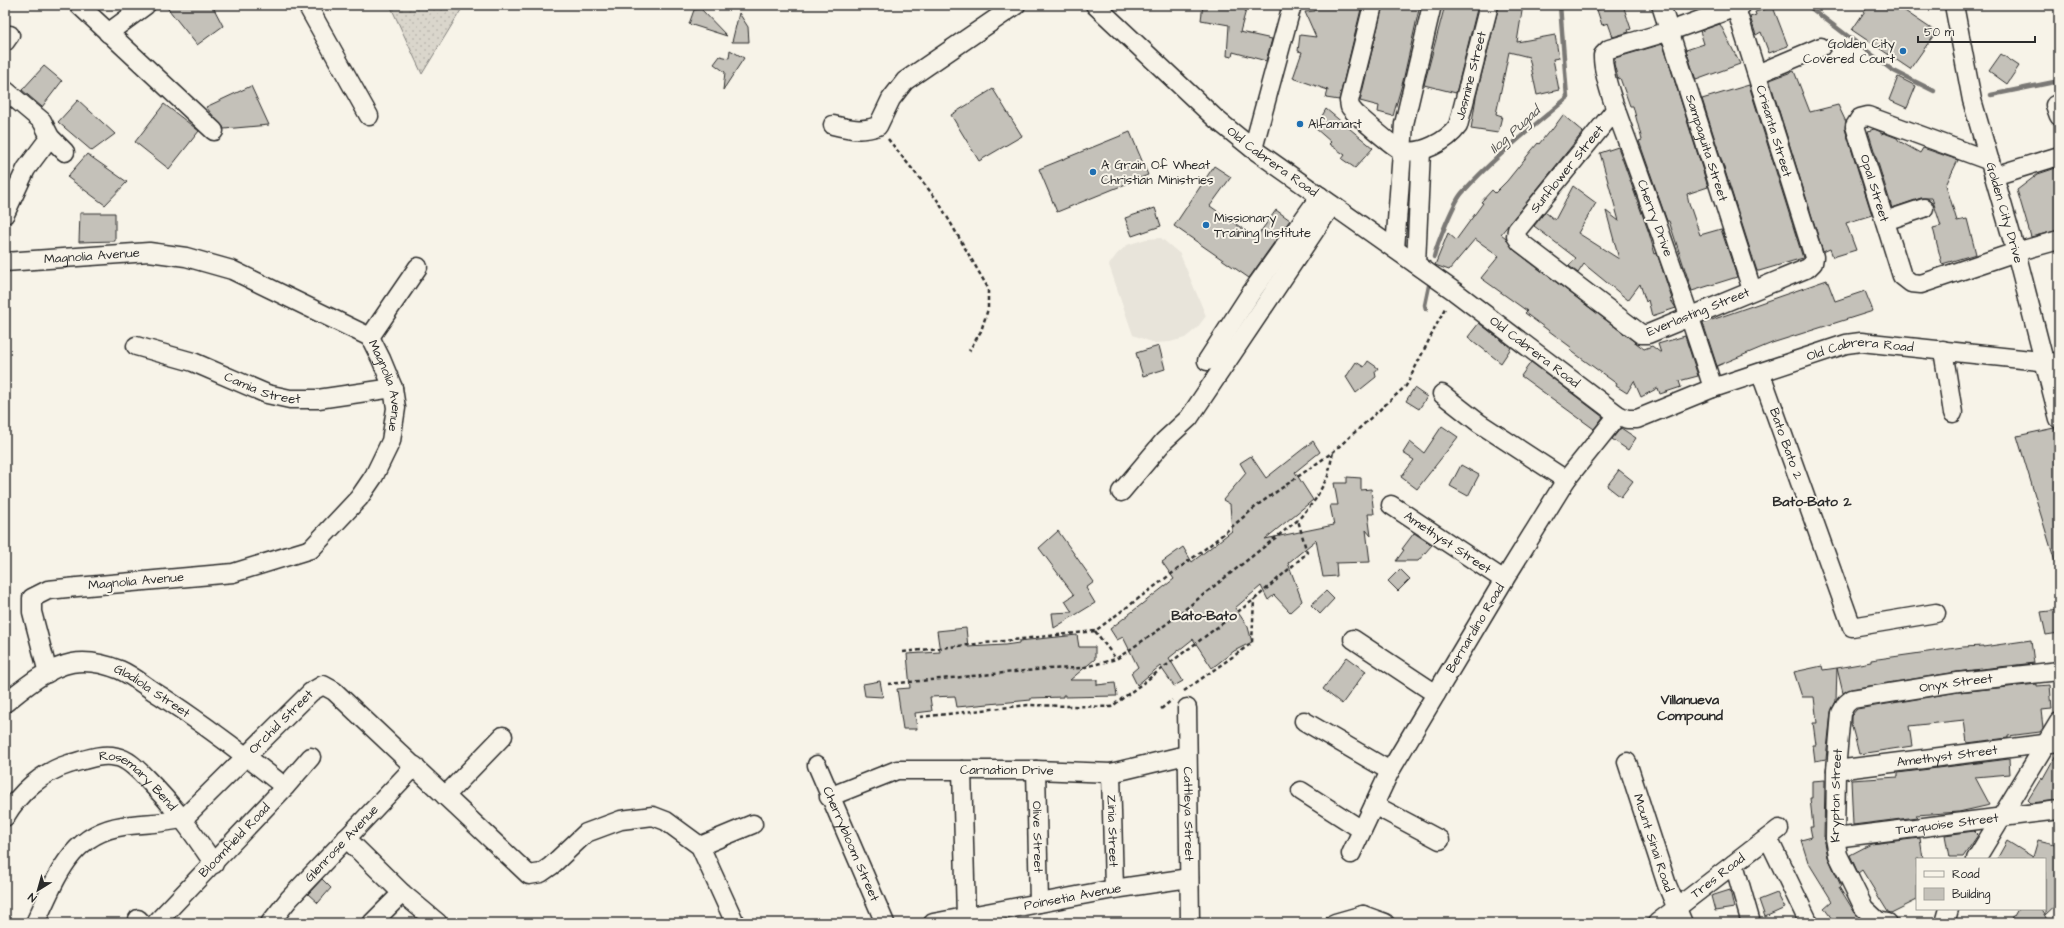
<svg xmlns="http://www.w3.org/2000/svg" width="2064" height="928" font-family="'Architects Daughter',sans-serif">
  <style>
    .built { fill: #e8e4da }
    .grass { fill: url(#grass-dots); stroke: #82807c }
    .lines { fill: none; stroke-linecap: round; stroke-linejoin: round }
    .stream { stroke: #7a7874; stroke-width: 4.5 }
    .building { fill: #c4c1b9; stroke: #2b2b2b }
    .minor-casing { stroke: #2b2b2b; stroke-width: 21 }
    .path { stroke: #2b2b2b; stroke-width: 2.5; stroke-dasharray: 4 3; stroke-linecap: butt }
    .minor { stroke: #f7f3e8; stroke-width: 18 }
    .poi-dot { fill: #1f6fb2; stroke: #f7f3e8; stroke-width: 1.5 }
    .labels { text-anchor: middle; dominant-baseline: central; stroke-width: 4; stroke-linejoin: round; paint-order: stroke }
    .poi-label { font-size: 13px; fill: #2b2b2b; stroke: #f7f3e8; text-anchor: start }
    .street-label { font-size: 13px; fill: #2b2b2b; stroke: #f7f3e8 }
    .water-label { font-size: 14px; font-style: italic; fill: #53524f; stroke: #f7f3e8 }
    .neighbourhood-label { font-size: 14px; font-weight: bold; fill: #2b2b2b; stroke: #f7f3e8 }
  </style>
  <defs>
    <pattern id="grass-dots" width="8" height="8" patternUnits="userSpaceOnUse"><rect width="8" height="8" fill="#dad6cc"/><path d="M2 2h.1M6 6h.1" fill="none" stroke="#bbb8af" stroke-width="1.8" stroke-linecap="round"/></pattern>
  </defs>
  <rect width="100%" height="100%" fill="#f7f3e8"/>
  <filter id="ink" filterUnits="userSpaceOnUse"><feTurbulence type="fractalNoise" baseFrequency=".025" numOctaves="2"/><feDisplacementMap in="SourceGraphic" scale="8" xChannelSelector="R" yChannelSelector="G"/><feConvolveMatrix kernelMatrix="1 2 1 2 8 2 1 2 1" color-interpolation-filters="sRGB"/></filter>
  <g filter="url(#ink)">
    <path class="built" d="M1161,238L1180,254L1206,316L1197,328L1185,338L1170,342L1154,343L1133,335L1109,265L1117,254L1127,245L1146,239Z"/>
    <path class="grass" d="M390,5H464L422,74Z"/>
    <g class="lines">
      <g class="stream">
        <path d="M1807,5L1892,70L1934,91"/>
        <path d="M1991,95L2059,81"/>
        <path d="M1434,257C1437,244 1454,202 1462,193C1493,158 1532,128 1567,98L1560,5"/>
        <path d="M1426,309L1425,305L1430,281"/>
      </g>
    </g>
    <g class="building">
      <path d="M165,5H212L223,26L197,45Z"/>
      <path d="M1203,5H1245L1244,10H1246L1240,32L1272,39L1266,61L1233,52L1232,57L1227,56L1229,25L1201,20Z"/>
      <path d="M1316,5L1346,7L1347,5H1362L1339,100L1326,98L1328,90L1293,78L1302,52L1298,51L1300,35L1316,37L1305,12L1315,11Z"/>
      <path d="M1383,5H1420L1403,81L1393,116L1378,112L1379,106L1360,101Z"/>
      <path d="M1445,5H1478L1456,93L1424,85Z"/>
      <path d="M1499,5H1523L1517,42L1555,35L1559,58L1553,59L1559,90L1537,95L1529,57L1509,52L1496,114L1502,116L1498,133L1471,129L1476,97Z"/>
      <path d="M1613,5H1623L1631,29L1628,30L1629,32L1613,37L1608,23L1602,25L1597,10Z"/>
      <path d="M1869,5H1896L1936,32L1910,69L1852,30Z"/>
      <path d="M1773,7L1788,46L1769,53L1761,32L1756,35L1750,17L1756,15L1755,12Z"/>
      <path d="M701,9L727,36L689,24L694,10Z"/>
      <path d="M739,13L748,27L749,42H732Z"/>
      <path d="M1720,24L1740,64L1696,80L1686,50L1704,44L1700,31Z"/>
      <path d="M1663,44L1708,187L1687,194L1689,203L1700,235L1721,229L1737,277L1692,291L1669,221H1667L1639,141L1642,140L1633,106H1630L1620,78L1618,79L1614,64L1615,58Z"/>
      <path d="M730,50L744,58L723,90L725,72L714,64L720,56L729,58Z"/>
      <path d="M2001,54L2019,66L2007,84L1989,71Z"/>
      <path d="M44,66L62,81L42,107L22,90Z"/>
      <path d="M1794,71L1810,112L1838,105L1846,122L1845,129L1872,215L1846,223L1856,250L1833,257L1830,249L1823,252L1770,82V80Z"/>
      <path d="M1898,77L1916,86L1907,108L1889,100Z"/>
      <path d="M1749,85L1803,258L1759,271H1757L1702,99Z"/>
      <path d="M251,86L269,125L224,129L206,107Z"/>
      <path d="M993,89L1022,136L979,161L951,115Z"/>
      <path d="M78,100L115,134L92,151L58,122Z"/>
      <path d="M164,104L199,131L169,169L135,142Z"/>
      <path d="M1326,109L1373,148L1355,168L1342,159L1345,155L1329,144L1331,142L1315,128Z"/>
      <path d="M1563,115L1583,132L1501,234L1506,238L1514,250L1644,349L1652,346L1661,353L1658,344L1685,336L1698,376L1679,381L1681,387L1660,394L1658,388L1641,397L1634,381L1627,393L1616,386L1617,384L1570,350L1572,348L1525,313L1527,311L1481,278L1499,256L1475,239L1449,270L1435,265L1448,233L1456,240L1483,203L1481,202L1492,190L1495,193L1507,181L1532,150L1538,143L1539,144L1551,129L1552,130Z"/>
      <path d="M1874,129L1881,132V134L1884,133L1897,138L1899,141L1920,153L1923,148L1958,160L1946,185L1957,221L1967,219L1976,254L1942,264L1933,228L1941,226L1932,198H1921L1892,208L1868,131Z"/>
      <path d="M1130,132L1148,175L1057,212L1039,169Z"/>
      <path d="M1618,147L1649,233L1655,254L1657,253L1672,299H1670L1676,308L1652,316L1648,300L1646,302L1640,284L1628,300L1584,264L1578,273L1569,266L1576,258L1534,226L1545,212L1555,220L1573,186L1596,203L1578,233L1619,259L1606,211L1619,221L1600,153Z"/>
      <path d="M87,154L127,182L105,205L67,177Z"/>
      <path d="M1214,166L1231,177L1210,206L1256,238L1276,210L1290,220L1249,278L1174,226Z"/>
      <path d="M2059,167V230L2031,237L2017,190L2038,174Z"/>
      <path d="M1155,208L1161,226L1132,236L1125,218Z"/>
      <path d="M80,213H115V241L79,242Z"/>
      <path d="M1827,280L1835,301L1865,291L1873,311L1772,343L1717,366L1703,323Z"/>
      <path d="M1479,323L1511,348L1501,363L1468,337Z"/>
      <path d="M1159,346L1165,369L1143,376L1136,353Z"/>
      <path d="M1368,361L1378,368L1375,372L1376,377L1356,393L1346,377L1356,362L1364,367Z"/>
      <path d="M1531,362L1603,417L1594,429L1521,376Z"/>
      <path d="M1414,388L1427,397L1419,409L1406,401Z"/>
      <path d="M1442,426L1458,437L1417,489L1401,477L1414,460L1403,453L1410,442L1424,453Z"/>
      <path d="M1621,428L1636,438L1628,450L1612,439Z"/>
      <path d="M2054,428L2059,442V564L2056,565L2017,436Z"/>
      <path d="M1313,441L1320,452L1295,472L1313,500L1265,539L1334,525L1330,505H1338L1334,483H1347V477L1361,478V490L1371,489L1374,514H1368L1371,536L1366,530L1370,562L1336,563L1337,576L1323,577L1316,540L1288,563L1302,601L1290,612L1274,595L1268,600L1261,586L1235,608L1248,627L1252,642L1234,651L1212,668L1193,639L1169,658L1183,681L1174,686L1160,666L1137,685L1131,673L1138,667L1123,637L1117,640L1110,629L1174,579L1162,562L1183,547L1192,562L1232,531L1230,504L1223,500L1246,473L1240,463L1251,456L1266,478Z"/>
      <path d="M1461,465L1479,475L1468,496L1450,486Z"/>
      <path d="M1619,470L1633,481L1621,497L1607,486Z"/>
      <path d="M1058,531L1094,582L1086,588L1095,603L1054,628L1052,613L1072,612L1065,601L1074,595L1039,548Z"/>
      <path d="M1414,533L1432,545L1418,561H1396L1404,550L1402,549Z"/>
      <path d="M1400,569L1410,579L1398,591L1388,581Z"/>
      <path d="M1326,591L1334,599L1320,614L1311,605Z"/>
      <path d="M2059,610V633L2046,635L2041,612Z"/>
      <path d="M966,628L968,647L1005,645L1019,643V641L1077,635L1079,647H1095V659L1070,680H1097V685L1115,683L1117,696L1065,697V695H1063V697L1031,698V700L957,707L955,696L930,697L932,711L915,713L917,729H903L897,689L910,688L907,654L940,652L937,631Z"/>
      <path d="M2031,640L2034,663L1956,672L1850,689L1843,693L1837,668L1871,662V660L1963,647L1983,646V647Z"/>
      <path d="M1347,657L1366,671L1342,704L1323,689Z"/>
      <path d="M1822,666L1823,670L1837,668L1836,701L1831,712L1826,759L1815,761L1813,745H1816L1813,723H1817L1814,697H1802L1794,672Z"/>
      <path d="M880,681L883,697L865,696L863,684Z"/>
      <path d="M2037,684V686L2050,685L2052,709L2041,710L2043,728L2040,732L2008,736V738L1967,743L1964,720L1909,726L1912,746L1859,754L1851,723V716L1857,709L1959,692Z"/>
      <path d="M2057,753H2059V800L2031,803L2028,800L2042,777V780Z"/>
      <path d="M2009,759L2010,774L1975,777L1990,805L1959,812L1916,815L1917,817L1853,825L1851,780L1898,777V773Z"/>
      <path d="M1825,780L1824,838L1828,857L1841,886L1839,887L1855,913L1865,923H1835L1824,908L1832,901L1808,862L1801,840L1812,837L1810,827H1813L1810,798H1812V781Z"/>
      <path d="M1974,831L1978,835L1963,857H1949L1945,835Z"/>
      <path d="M1920,838L1923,859H1917V900L1891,913L1888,912L1862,870L1858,873L1850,855L1871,844Z"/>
      <path d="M2038,840L2059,845V860L2055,875L2059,892V902L2045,915V859H1997L2007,841L2033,857Z"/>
      <path d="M322,879L331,888L318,903L308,894Z"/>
      <path d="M1730,890L1734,908L1715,911L1711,896Z"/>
      <path d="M1777,893L1785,908L1765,917L1759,900Z"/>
      <path d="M2018,909H2041L2049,923H2010Z"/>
    </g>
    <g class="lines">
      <g class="minor-casing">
        <g id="minor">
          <path d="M79,5L214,131"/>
          <path d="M307,5L369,116"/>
          <path id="s1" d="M1095,5L1216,119L1253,149L1454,291L1618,415L1627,419H1637L1713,388L1846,344L1861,342L2059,363"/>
          <path id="s2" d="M1373,5L1349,101L1350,107L1355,113C1363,120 1393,147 1401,150C1421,156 1447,141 1458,126L1489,5"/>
          <path id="s3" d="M1661,5L1752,290"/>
          <path id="s4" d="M1954,5L1972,100L2016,252L2059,419"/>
          <path d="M108,33L146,5"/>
          <path d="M5,42L10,35"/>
          <path d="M1757,74L1821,47"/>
          <path d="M5,90L42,121L50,137L65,152"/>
          <path d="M2055,105L2059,116"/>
          <path d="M1616,109L1517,230L1516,236L1520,242L1641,334H1648L1808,268L1813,263L1814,257L1735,5"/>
          <path d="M833,125C849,129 862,132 878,126L891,99L905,81L1016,5"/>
          <path d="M1253,149L1292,5"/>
          <path id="s5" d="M1990,161L1868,116L1860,118L1855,126L1902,276L1911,283L1921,284L2016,252L2059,240"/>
          <path d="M1994,176L2059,156"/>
          <path d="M5,214L26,169L50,137"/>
          <path d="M1885,221L1924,208"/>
          <path d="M1395,249L1404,124L1432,5"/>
          <path id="s6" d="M5,262L149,252L186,257L232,270L370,337L381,359L393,388L396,408L391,441L374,476L359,498L311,549L233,573L77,587L48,590L32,598V612L48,673"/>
          <path d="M1416,264L1421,151"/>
          <path d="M370,337L418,267"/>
          <path id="s7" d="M136,346L193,362L267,394L290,399H318L393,388"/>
          <path d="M1943,350L1953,413"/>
          <path d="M1207,361L1251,293L1320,196"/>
          <path id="s8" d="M1761,374L1852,627L1936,613"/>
          <path d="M1713,388C1689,312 1662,237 1635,162C1626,136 1602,80 1603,55L1609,49L1670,31L1742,5"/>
          <path d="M1442,394L1479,423L1566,480"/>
          <path d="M1121,492L1164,441L1189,418L1332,205"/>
          <path id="s9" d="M1391,505L1504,580"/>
          <path d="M1353,639L1436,694"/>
          <path id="s10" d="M5,703C25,687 47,668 72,663C88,660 105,664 120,670C134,676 147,688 161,696C204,724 245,755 285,787"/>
          <path id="s11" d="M1187,708L1190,920"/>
          <path d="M1304,721L1390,771"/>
          <path id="s12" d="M1627,762L1667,885L1683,923"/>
          <path id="s13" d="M817,765L885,923"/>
          <path d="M962,770L966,917"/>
          <path id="s14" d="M1036,770L1039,903"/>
          <path id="s15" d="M1836,770L2059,742"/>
          <path id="s16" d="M1111,773L1114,889"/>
          <path d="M1301,791L1362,830"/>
          <path d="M445,796L503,736"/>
          <path id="s17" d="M829,797L897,770H1036L1111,773L1186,755"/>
          <path d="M1374,805L1440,840"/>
          <path id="s18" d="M5,817C19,793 42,772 69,764C85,760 100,753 117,757C128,759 138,770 146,778C174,806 192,831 214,864"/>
          <path d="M346,838L402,893L438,923"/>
          <path d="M1768,838L1809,923"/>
          <path id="s19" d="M1835,838L2059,810"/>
          <path d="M700,846L753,824"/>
          <path id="s20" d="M1351,854L1390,771L1504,580L1566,480L1618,415"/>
          <path d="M1976,859L2059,722"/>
          <path d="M1734,864L1751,923"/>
          <path d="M1363,915L1385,923"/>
          <path d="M138,919L142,923"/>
          <path id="s21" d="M35,923C56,880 69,834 123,826C144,823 163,824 184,818L311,692L323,685L334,691L529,875L541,873L551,866L586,833L621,820L653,816L666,821L700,846L735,923"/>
          <path id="s22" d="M156,923L285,787L311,757"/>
          <path id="s23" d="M270,923L289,899L415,766"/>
          <path d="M372,923L402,893"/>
          <path id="s24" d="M933,923L1114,889L1189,878"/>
          <path d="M1335,923L1363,915"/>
          <path id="s25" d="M1657,923L1779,829"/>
          <path id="s26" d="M1888,923L1878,921L1864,908L1838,855L1835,838L1836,770L1841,713L1846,704L1852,699L1958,682L2059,671"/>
          <path d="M1945,923L1949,909"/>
        </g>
      </g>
      <g class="path">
        <path d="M888,139L938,201L988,288V309L981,331L969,351"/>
        <path d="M1095,631L1116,659"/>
        <path d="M903,652L1095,631L1210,545L1259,504L1333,452L1406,386L1446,306"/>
        <path d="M888,684L1046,669L1081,668L1116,659L1160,629L1298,520L1315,500L1328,476L1333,452"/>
        <path d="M1184,691L1252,643L1254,599"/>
        <path d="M1161,709L1172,700"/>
        <path d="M920,717L1028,705L1111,707L1255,599L1307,553L1298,520"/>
      </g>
      <use href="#minor" class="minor"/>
    </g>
  </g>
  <g class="poi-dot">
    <circle cx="1903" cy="51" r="4"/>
    <circle cx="1300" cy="124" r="4"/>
    <circle cx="1093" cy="172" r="4"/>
    <circle cx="1206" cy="225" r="4"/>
  </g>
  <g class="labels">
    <g class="poi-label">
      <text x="1895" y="44" text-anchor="end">Golden City<tspan x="1895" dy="15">Covered Court</tspan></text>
      <text x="1308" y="124">Alfamart</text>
      <text x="1101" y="165">A Grain Of Wheat<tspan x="1101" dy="15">Christian Ministries</tspan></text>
      <text x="1214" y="218">Missionary<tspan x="1214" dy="15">Training Institute</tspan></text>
    </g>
    <g class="street-label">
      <text stroke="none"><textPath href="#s2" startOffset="289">Jasmine Street</textPath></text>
      <text transform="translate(1774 131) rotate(73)">Crisanta Street</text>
      <text stroke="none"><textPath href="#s3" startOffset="150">Sampaguita Street</textPath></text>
      <text stroke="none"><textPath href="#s1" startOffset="237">Old Cabrera Road</textPath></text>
      <text transform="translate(1567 169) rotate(-51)">Sunflower Street</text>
      <text stroke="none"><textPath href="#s5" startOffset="213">Opal Street</textPath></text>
      <text stroke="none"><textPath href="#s4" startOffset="214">Golden City Drive</textPath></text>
      <text transform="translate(1655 218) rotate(70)">Cherry Drive</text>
      <text stroke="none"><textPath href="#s6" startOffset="87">Magnolia Avenue</textPath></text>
      <text transform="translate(1698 312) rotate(-22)">Everlasting Street</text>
      <text stroke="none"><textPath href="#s1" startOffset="561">Old Cabrera Road</textPath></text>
      <text stroke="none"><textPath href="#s1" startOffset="921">Old Cabrera Road</textPath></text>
      <text stroke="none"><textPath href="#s7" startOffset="134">Camia Street</textPath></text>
      <text stroke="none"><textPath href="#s6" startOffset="435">Magnolia Avenue</textPath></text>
      <text stroke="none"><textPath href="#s8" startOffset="74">Bato Bato 2</textPath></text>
      <text stroke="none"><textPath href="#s9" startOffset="68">Amethyst Street</textPath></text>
      <text transform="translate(136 581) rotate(-5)">Magnolia Avenue</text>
      <text stroke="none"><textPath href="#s20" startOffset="258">Bernardino Road</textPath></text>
      <text stroke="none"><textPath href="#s26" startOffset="354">Onyx Street</textPath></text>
      <text stroke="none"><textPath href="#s10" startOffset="166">Gladiola Street</textPath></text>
      <text stroke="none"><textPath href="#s21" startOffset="336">Orchid Street</textPath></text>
      <text stroke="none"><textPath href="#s15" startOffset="112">Amethyst Street</textPath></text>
      <text stroke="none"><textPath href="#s17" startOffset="183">Carnation Drive</textPath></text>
      <text stroke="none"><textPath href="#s18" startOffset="164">Rosemary Bend</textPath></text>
      <text stroke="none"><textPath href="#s26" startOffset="148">Krypton Street</textPath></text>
      <text stroke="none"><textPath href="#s11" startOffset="106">Cattleya Street</textPath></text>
      <text stroke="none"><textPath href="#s19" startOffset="113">Turquoise Street</textPath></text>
      <text stroke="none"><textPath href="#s16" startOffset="58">Zinia Street</textPath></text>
      <text stroke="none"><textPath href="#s14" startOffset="67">Olive Street</textPath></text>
      <text stroke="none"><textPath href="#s22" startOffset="114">Bloomfield Road</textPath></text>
      <text stroke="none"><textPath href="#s12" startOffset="85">Mount Sinai Road</textPath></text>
      <text stroke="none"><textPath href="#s23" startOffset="107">Glenrose Avenue</textPath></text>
      <text stroke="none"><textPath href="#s13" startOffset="86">Cherrybloom Street</textPath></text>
      <text stroke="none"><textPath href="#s25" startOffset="77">Tres Road</textPath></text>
      <text stroke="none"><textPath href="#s24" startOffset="142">Poinsetia Avenue</textPath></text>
    </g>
    <g class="water-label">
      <text transform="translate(1515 130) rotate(-42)">Ilog Pugad</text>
    </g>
    <g class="neighbourhood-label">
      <text x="1812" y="502">Bato-Bato 2</text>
      <text x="1204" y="616">Bato-Bato</text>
      <text x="1690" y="700">Villanueva<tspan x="1690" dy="16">Compound</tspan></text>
    </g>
  </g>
  <rect width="2064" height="928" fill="none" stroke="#f7f3e8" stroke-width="20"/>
  <rect x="10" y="10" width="2044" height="908" fill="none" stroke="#2b2b2b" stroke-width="1.5" filter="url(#ink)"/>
  <rect x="1916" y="858" width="130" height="52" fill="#f7f3e8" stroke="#a5a39c"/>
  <rect x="1924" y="871" width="20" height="6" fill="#f7f3e8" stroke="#a5a39c"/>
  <text x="1952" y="878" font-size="12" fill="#2b2b2b">Road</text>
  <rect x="1924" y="888" width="20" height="12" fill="#c4c1b9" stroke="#a5a39c"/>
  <text x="1952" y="898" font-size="12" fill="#2b2b2b">Building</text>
  <g transform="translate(38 890) rotate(217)" stroke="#f7f3e8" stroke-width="3" paint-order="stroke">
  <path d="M0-3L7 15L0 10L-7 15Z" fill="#2b2b2b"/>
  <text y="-6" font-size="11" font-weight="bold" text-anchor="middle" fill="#2b2b2b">N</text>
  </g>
  <path d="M1918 36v6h117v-6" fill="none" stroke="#2b2b2b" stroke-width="2"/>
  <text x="1924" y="36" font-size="12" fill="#2b2b2b" stroke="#f7f3e8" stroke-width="3" paint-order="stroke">50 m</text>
</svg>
